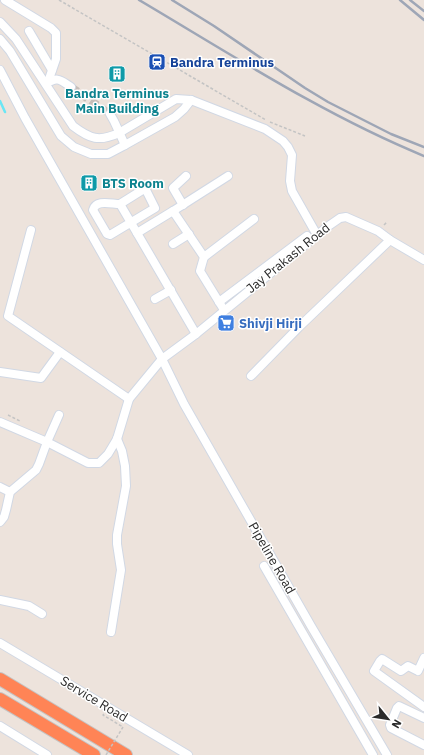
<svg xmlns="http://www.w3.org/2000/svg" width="424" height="755" font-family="'IBM Plex Sans',sans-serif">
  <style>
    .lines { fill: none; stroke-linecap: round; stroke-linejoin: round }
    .stream { stroke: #6ae6f4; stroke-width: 2.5 }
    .minor-tunnel { stroke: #c6beb9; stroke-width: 8; stroke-dasharray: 8 4; stroke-linecap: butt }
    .minor-casing { stroke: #d1d8e4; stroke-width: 10 }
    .highway-casing { stroke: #c4c4c4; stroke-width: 14 }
    .path { stroke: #c4c4c4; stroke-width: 1.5; stroke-dasharray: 3 2; stroke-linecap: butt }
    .minor { stroke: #fff; stroke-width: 8 }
    .highway { stroke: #ff8456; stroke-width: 12 }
    .rail { stroke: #9ea6b6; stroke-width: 2.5 }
    .path-bridge { stroke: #c4c4c4; stroke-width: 1.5; stroke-dasharray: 3 2; stroke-linecap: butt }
    .labels { text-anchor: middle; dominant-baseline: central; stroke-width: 3; stroke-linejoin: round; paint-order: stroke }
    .transit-label { font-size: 13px; font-weight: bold; fill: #164399; stroke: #fff; text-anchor: start }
    .culture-label { font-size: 13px; font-weight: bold; fill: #0d838f; stroke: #fff }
    .street-label { font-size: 13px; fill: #2b2b2b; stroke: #fff }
    .shop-label { font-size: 13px; font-weight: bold; fill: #366cbe; stroke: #fff; text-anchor: start }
  </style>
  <rect width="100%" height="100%" fill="#ede3dc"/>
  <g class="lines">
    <path class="stream" d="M0,101L5,112"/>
    <path class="minor-tunnel" d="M71,87L110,114"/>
    <g class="minor-casing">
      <g id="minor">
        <path d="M5,0L51,28L56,33V59L48,82"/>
        <path d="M0,22L16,39L73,126C90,139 99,142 119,133L176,99L191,100L265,129L283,141L288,147L292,155L290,181L292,191L317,235"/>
        <path d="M29,31L52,70"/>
        <path d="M0,39L10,51L61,136L74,147L91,154H108L125,145L175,117L184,109L191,100"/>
        <path d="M0,70L25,118L162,359L184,404L311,626L387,755"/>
        <path d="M46,84C58,76 60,80 71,87"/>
        <path d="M110,114L114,121L125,145"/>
        <path d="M120,204L144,189L146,190L155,208L110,235L107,234L93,210C96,199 111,204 120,204L137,233"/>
        <path d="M183,205L173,188L186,176"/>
        <path d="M173,211L228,176"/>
        <path d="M31,230L8,316L129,399L162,359L196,334L327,227L340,218L346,217L378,231L390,240L424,260"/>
        <path d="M173,244L189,234"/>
        <path d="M204,257L254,219"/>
        <path d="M155,299L171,290"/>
        <path d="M219,302L307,236"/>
        <path d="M196,334L137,233L173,211L204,257L200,271L224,310"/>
        <path d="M0,372L41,378L60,352"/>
        <path d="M251,376L299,327L390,240"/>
        <path d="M0,422L47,442L88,463H99L108,454L117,439L129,399"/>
        <path d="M0,487L10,492"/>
        <path d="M0,522L4,517L6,510L10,492L36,470L39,464L47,442L59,415"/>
        <path d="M264,566C301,629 336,692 373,755"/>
        <path d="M0,600L29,606L42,614"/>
        <path d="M111,632L121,570L117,544V535L126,486L125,466L122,451L117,439"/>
        <path d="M0,643L188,755"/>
        <path d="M424,658L418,671L408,666L401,671L382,659L380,661L374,671L424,707"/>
        <path d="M424,718L399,706L397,708L390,725L391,728L424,745"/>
        <path d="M0,726L47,755"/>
      </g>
    </g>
    <g class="highway-casing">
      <g id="highway">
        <path d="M0,679L126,755"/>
        <path d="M0,699L94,755"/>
      </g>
    </g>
    <g class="path">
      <path d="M59,0L266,120"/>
      <path d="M270,122L305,136"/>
      <path d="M384,225L387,222"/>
      <path d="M8,415L20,421"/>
      <path d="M104,714L103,715L123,727"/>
    </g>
    <use href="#minor" class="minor"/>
    <use href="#highway" class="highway"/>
    <g class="rail">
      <path d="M139,0C232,55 324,115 424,156"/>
      <path d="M172,0L214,26L305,88L328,102L391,134L424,147"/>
      <path d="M400,0L424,20"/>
      <path d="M410,0L424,11"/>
    </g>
    <path class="path-bridge" d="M106,755L123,727"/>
  </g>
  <defs>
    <g id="station-square" transform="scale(0.9)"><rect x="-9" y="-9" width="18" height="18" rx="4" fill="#1a4fb4" stroke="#fff"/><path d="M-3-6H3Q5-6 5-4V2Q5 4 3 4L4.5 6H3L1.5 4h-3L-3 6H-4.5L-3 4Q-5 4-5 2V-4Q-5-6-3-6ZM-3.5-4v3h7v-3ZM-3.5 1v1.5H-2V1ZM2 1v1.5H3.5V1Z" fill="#fff"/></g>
    <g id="building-square" transform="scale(0.9)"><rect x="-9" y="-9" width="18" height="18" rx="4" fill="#0f9aa8" stroke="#fff"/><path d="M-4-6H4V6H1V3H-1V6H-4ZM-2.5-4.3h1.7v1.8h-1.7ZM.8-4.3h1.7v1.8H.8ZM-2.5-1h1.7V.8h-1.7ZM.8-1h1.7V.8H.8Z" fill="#fff"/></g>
    <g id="supermarket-square" transform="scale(0.9)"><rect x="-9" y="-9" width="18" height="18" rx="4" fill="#3f7fe0" stroke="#fff"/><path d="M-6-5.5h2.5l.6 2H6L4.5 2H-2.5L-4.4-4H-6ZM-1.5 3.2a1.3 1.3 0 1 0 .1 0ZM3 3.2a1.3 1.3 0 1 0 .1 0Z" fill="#fff"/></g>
  </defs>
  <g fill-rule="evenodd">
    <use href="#station-square" x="157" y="62"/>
    <use href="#building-square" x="117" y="74"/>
    <use href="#building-square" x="89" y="183"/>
    <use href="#supermarket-square" x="226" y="323"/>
  </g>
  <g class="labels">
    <g class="transit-label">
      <text x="170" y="62">Bandra Terminus</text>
    </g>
    <g class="culture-label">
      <text x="117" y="93">Bandra Terminus<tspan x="117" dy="15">Main Building</tspan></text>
      <text x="102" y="183" text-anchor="start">BTS Room</text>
    </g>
    <g class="street-label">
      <text transform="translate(288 258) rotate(-39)">Jay Prakash Road</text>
      <text transform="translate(272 558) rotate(60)">Pipeline Road</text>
      <text transform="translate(94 699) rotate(31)">Service Road</text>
    </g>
    <g class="shop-label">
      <text x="239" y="323">Shivji Hirji</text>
    </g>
  </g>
  <g transform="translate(388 719) rotate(120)" stroke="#ffffff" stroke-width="3" paint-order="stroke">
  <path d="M0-3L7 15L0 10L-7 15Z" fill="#2b2b2b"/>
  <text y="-6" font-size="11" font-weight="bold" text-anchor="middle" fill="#2b2b2b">N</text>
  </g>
</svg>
